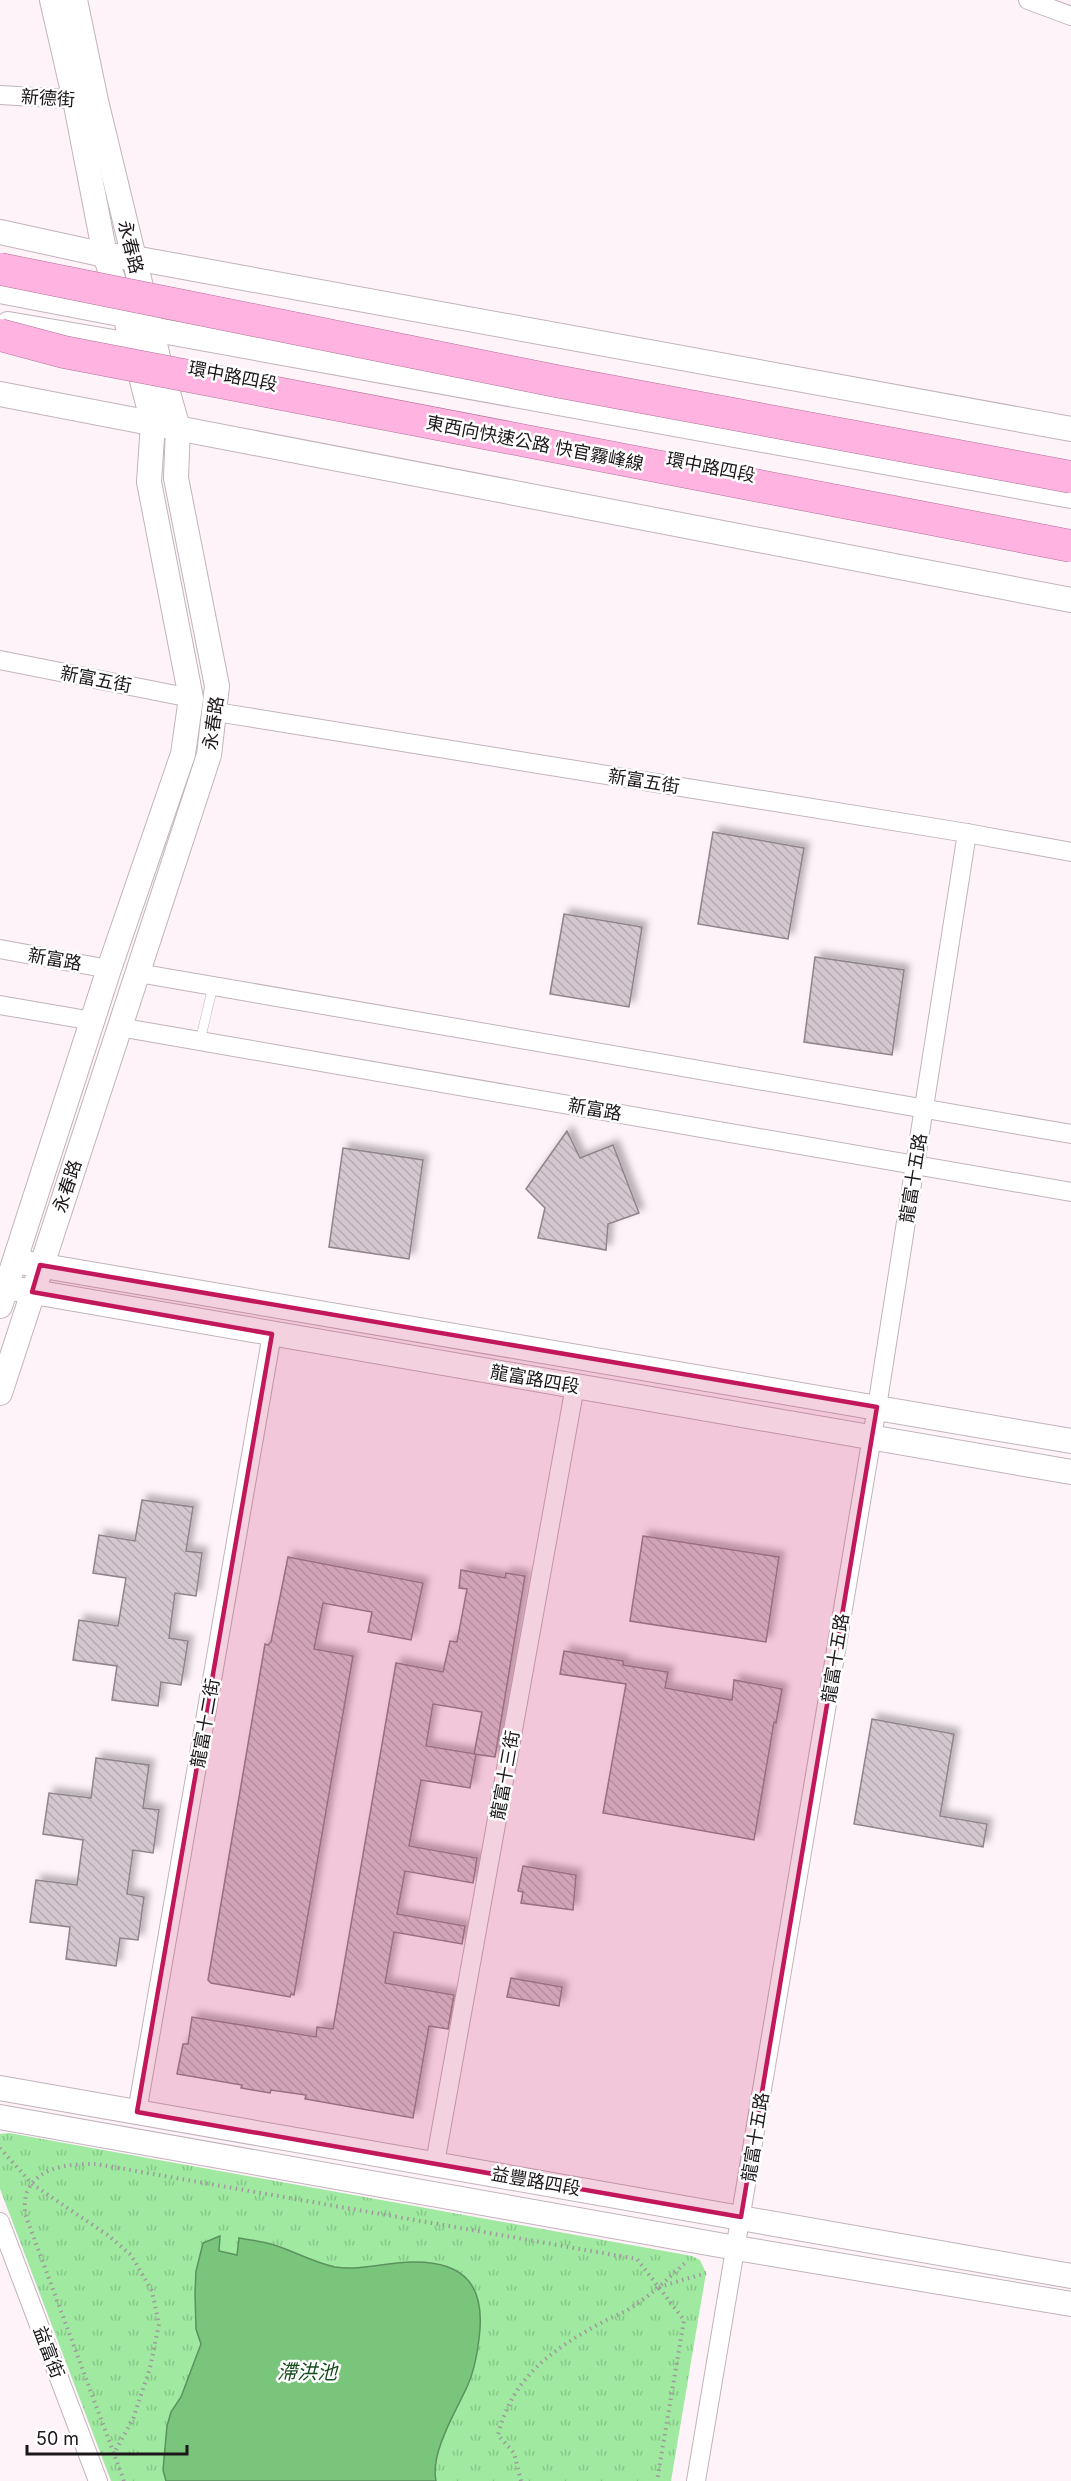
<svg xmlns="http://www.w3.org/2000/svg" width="1071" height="2481" font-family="Inter,'Noto Sans TC',sans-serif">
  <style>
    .grass { fill: url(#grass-tufts) }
    .water { fill: #79c57c; stroke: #5d915f; stroke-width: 1.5 }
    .building { fill: url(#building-back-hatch); stroke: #90838a; stroke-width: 1.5; filter: url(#shadow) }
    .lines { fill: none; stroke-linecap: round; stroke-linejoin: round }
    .service-casing { stroke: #c1b3bb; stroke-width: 10 }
    .minor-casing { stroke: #c1b3bb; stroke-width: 20 }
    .tertiary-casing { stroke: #c1b3bb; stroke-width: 26 }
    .path { stroke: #a1989d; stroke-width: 4; stroke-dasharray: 1.5 4.5; stroke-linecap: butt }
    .service { stroke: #fff; stroke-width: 9 }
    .minor { stroke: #fff; stroke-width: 18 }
    .tertiary { stroke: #fff; stroke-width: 24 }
    .trunk-bridge-casing { stroke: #af7096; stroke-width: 33; stroke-linecap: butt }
    .trunk-bridge { stroke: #feb3e0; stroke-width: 32 }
    .marked { fill: #c2185b; fill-opacity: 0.2; stroke: #c2185b; stroke-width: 4.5; stroke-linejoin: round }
    .labels { text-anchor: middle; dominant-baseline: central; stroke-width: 5; stroke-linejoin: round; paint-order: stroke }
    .street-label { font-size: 18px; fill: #1c171a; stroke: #fff }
    .water-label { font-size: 20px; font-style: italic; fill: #164b1c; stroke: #fff }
  </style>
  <defs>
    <pattern id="grass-tufts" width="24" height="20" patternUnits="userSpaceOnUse" patternTransform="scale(1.5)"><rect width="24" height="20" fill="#9fe9a1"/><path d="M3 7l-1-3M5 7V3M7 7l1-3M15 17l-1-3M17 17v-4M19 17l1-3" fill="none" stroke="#88c78a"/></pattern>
    <pattern id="building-back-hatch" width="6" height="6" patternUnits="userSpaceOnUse" patternTransform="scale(1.5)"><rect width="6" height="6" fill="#d5c7cf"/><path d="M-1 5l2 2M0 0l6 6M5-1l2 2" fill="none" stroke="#b6aab1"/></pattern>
    <filter id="shadow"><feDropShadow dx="5.5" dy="-5.5" stdDeviation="3" flood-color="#0004"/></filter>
  </defs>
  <rect width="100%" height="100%" fill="#fff3fa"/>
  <path class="grass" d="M9,2133L692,2256L700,2260L706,2273L671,2481H111L0,2189V2134Z"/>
  <path class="water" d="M220,2236L219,2251L237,2255L239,2238C250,2240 260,2241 271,2244C292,2250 312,2262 335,2267C360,2271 387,2262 412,2262C466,2261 486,2287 479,2339C477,2356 474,2372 467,2387C455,2413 430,2453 436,2481H166L163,2470L167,2426L171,2412L181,2397L201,2344L196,2329L195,2293L196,2271L203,2243Z"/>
  <g class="building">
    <path d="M713,832L804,848L788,939L698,924Z"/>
    <path d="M564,914L642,927L629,1007L550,994Z"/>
    <path d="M815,957L904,970L892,1055L804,1042Z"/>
    <path d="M567,1131L580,1158L613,1145L639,1213L608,1224L606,1250L538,1238L545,1208L526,1189Z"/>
    <path d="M343,1148L423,1160L409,1259L329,1247Z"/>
    <path d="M142,1500L193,1507L186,1551L202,1553L196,1596L175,1593L169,1638L188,1641L181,1685L161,1682L158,1706L112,1700L117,1666L73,1660L79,1620L118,1626L126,1578L93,1573L99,1535L135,1541Z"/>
    <path d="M643,1536L779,1557L766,1642L630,1621Z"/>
    <path d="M288,1557L423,1583L411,1640L368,1632L372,1612L323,1603L314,1649L353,1656L294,1995L291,1994L290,1997L211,1983L208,1980L265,1644L268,1645L271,1642Z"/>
    <path d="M461,1570L505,1578L506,1573L525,1576L495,1757L474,1754L482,1712L433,1704L426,1746L476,1754L470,1788L421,1780L409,1846L477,1858L473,1883L405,1871L397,1914L465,1926L462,1944L394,1932L385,1983L454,1995L448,2029L429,2026L413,2118L305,2099L306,2095L271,2090L270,2093L241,2088L242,2085L177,2074L183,2044H188L192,2017L316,2037L317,2027L333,2029L396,1663L443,1672L450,1641L457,1642L467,1589L459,1588Z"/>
    <path d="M564,1651L623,1661V1665L668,1672L665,1688L732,1700L734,1680L782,1689L776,1723L774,1722L754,1840L603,1813L626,1684L560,1674Z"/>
    <path d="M872,1719L954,1734L940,1816L987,1824L983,1847L854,1824Z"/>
    <path d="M96,1758L149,1765L143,1808L159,1810L153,1853L133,1850L127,1894L144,1897L138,1940L120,1938L116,1966L66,1959L70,1927L30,1922L36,1880L77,1885L83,1840L43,1834L49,1793L91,1798Z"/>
    <path d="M523,1866L576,1875L573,1910L521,1903L523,1892L518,1891Z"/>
    <path d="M511,1978L562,1987L559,2006L507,1997Z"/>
  </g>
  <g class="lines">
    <g class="service-casing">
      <path id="service" d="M200,1041L213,986"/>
    </g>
    <g class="minor-casing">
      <g id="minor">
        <path d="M1028,0L1071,16"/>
        <path d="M0,95L85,100"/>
        <path d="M0,660L191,698"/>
        <path d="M216,712L967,833L1071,852"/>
        <path d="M0,949L109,969"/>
        <path d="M138,973L1071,1134"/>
        <path d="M0,1005L93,1021"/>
        <path d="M119,1027L1071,1192"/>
        <path d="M137,2112L272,1334"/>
        <path d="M435,2163L575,1386"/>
        <path d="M0,2222L98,2481"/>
        <path d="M696,2481L877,1407L967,833"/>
      </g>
    </g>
    <g class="tertiary-casing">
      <g id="tertiary">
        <path d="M0,232L105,255L134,258L1071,429"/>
        <path d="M0,291L125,315L151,329L1071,496"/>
        <path d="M8,324L131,345L144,352"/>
        <path d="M0,394L1071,600"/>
        <path d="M26,1263L1071,1441"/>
        <path d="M17,1289L1071,1472"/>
        <path d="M0,1306L109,969L183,754L191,698L149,482L153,423L125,315L105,255L75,100L52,0"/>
        <path d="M0,1393L209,755L217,686L176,478L178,428L159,361L96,101L75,0"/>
        <path d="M0,2088L1071,2276"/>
        <path d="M0,2117L736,2248L1071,2304"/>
      </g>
    </g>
    <g class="path">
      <path d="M0,2148L32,2184L109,2236L131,2255L152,2291L159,2324L150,2368L133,2419L114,2453"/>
      <path d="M659,2287L706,2273"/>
      <path d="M124,2481L25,2214C25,2207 24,2197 28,2190C40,2165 73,2164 96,2164L637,2259L684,2320L657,2481"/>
      <path d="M521,2481L514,2453L498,2435C512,2378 551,2350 601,2323C609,2318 618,2315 626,2311C649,2297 668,2279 687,2261"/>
    </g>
    <use href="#service" class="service"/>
    <use href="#minor" class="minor"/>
    <use href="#tertiary" class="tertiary"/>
    <g class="trunk-bridge-casing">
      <g id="trunk-bridge">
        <path d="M0,269L561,382L1071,477"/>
        <path d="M0,335L64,352L1071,546"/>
      </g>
    </g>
    <use href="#trunk-bridge" class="trunk-bridge"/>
  </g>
  <path class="marked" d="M40,1265L877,1407L741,2217L137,2112L272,1334L32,1292Z"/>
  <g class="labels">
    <g class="street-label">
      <text transform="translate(48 98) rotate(4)">新德街</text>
      <text transform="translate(131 247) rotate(76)">永春路</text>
      <text transform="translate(233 376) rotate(11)">環中路四段</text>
      <text transform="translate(535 443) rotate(11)">東西向快速公路 快官霧峰線</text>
      <text transform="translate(711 467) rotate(11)">環中路四段</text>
      <text transform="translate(96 679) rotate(11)">新富五街</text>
      <text transform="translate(213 723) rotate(-82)">永春路</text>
      <text transform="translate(644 781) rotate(9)">新富五街</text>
      <text transform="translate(55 959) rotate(10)">新富路</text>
      <text transform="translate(595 1109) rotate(10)">新富路</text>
      <text transform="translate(913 1178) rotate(-81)">龍富十五路</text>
      <text transform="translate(67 1186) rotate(-72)">永春路</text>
      <text transform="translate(535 1379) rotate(10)">龍富路四段</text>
      <text transform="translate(835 1658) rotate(-81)">龍富十五路</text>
      <text transform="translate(205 1723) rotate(-80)">龍富十二街</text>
      <text transform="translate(505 1775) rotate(-80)">龍富十三街</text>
      <text transform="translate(755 2137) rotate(-81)">龍富十五路</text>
      <text transform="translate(536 2181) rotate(10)">益豐路四段</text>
      <text transform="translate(49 2352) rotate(69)">益富街</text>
    </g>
    <g class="water-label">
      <text x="307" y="2372">滯洪池</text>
    </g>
  </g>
  <path d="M27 2445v9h160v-9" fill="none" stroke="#1c171a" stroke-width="3"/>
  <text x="36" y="2445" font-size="18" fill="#1c171a" stroke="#ffffff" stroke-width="4.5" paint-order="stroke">50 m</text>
</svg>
